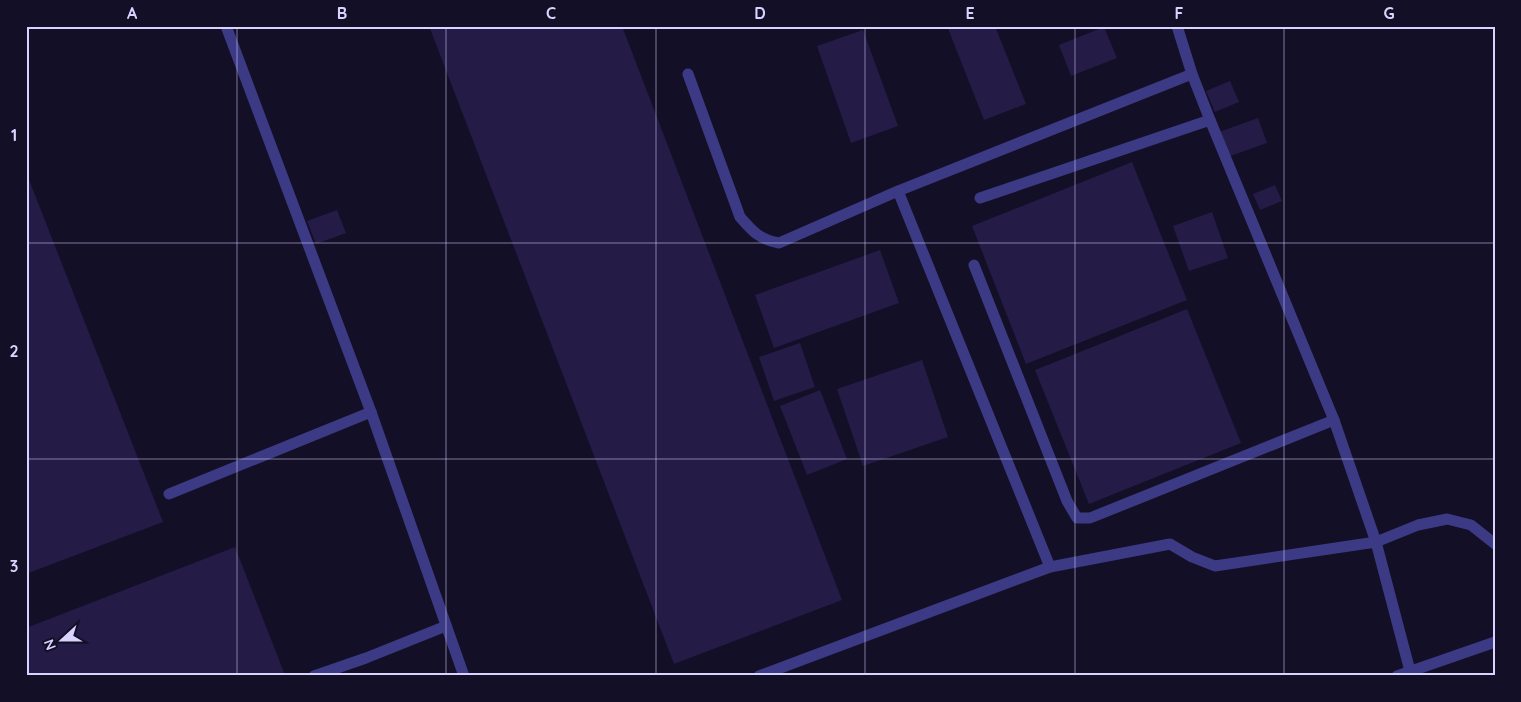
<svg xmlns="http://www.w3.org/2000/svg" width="1521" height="702" font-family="Quicksand,sans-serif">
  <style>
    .building { fill: #241b47 }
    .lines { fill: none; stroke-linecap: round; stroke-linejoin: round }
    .lane { stroke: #3d3a85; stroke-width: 11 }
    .grid { fill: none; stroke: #d9d4ff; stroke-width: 1; stroke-opacity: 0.55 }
    .neatline { fill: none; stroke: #d9d4ff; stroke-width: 2 }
    .grid-label { font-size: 16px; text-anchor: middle; font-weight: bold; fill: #d9d4ff }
  </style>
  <rect width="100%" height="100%" fill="#130f26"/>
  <g class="building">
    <path d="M429,26H622L842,600L674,664Z"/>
    <path d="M947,26H995L1026,104L984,120Z"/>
    <path d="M1104,27L1117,58L1071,76L1059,45Z"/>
    <path d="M863,30L898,126L851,143L817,46Z"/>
    <path d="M1230,81L1239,102L1215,112L1206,91Z"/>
    <path d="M1258,118L1267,143L1228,157L1219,132Z"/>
    <path d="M1132,162L1187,300L1026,364L972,226Z"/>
    <path d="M26,172L163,522L26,574Z"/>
    <path d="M1275,185L1282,201L1260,210L1253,194Z"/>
    <path d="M337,210L346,233L316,244L307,221Z"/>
    <path d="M1212,212L1228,258L1189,271L1173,226Z"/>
    <path d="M880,250L899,303L774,348L755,295Z"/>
    <path d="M1187,309L1241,443L1089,504L1035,370Z"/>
    <path d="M800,343L815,387L774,401L759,357Z"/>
    <path d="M922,360L948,437L863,466L837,389Z"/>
    <path d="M820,390L847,459L807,475L780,406Z"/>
    <path d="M235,547L285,675L26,676V628Z"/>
  </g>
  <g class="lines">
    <g class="lane">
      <path d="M226,26L371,412L464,676"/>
      <path d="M1177,26L1192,74L1210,120L1334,420L1376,542L1410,671"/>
      <path d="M688,74L740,217C753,232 759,239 779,243L898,191L1192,74"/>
      <path d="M898,191L1050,567"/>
      <path d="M980,198L1210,120"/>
      <path d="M974,265L1067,501L1077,518H1090L1334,420"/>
      <path d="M169,494L371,412"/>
      <path d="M314,676L366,658L446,626"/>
      <path d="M759,676L1050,567L1170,544L1192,557L1215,566L1376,542L1418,525L1447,519L1471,525L1495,544"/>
      <path d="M1397,676L1495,642"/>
    </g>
  </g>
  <path class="grid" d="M237,26V676M446,26V676M656,26V676M865,26V676M1075,26V676M1284,26V676M26,243H1495M26,459H1495"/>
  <rect width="1521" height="702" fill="none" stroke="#130f26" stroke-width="55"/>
  <g transform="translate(62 640) rotate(249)" stroke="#130f26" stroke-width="4" paint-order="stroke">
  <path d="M0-4L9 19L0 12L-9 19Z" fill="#d9d4ff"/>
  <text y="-8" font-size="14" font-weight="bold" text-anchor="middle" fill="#d9d4ff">N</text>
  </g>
  <rect x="28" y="28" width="1466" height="646" class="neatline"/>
  <g class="grid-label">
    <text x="132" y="19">A</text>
    <text x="342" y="19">B</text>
    <text x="551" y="19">C</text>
    <text x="760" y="19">D</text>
    <text x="970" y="19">E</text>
    <text x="1179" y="19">F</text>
    <text x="1389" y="19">G</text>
    <text x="14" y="141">1</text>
    <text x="14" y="357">2</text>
    <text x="14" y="572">3</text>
  </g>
</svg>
